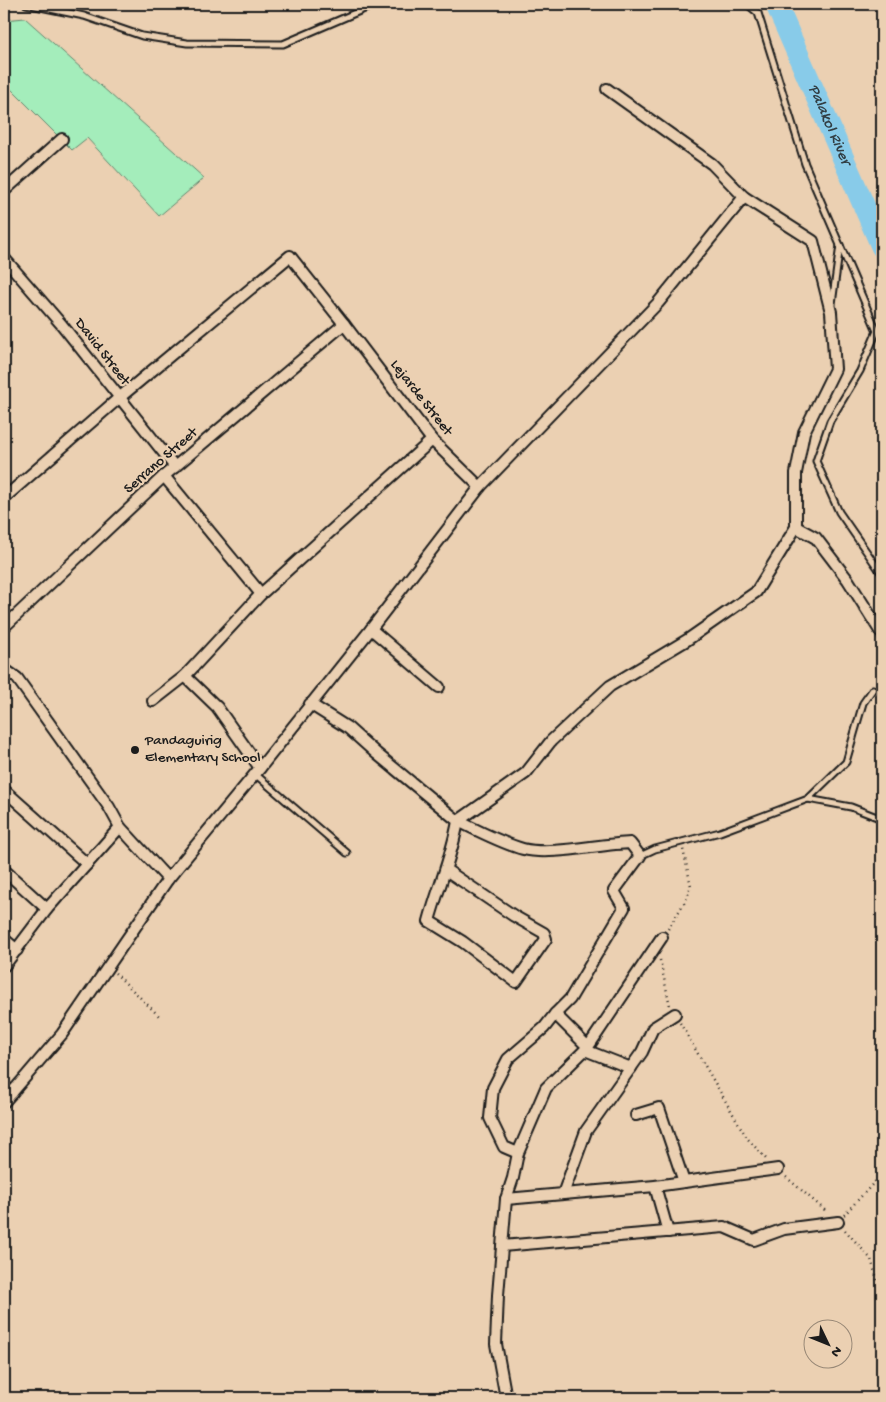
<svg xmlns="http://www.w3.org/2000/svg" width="886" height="1402" font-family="'Gochi Hand',sans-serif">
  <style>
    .green { fill: #a4edbb; stroke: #60846c }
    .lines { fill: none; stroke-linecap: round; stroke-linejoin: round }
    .river { stroke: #88cbe9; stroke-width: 22 }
    .lane-casing { stroke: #1c1c1c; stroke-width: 9 }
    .street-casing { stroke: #1c1c1c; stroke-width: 14 }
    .path { stroke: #1c1c1c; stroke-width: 2.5; stroke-dasharray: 1 4; stroke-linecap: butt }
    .lane { stroke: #ebd0b2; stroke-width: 5 }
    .street { stroke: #ebd0b2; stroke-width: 10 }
    .poi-dot { fill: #1c1c1c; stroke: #ebd0b2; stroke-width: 2 }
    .labels { text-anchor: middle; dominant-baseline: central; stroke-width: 4.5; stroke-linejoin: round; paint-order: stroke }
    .street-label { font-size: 15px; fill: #1c1c1c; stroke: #ebd0b2 }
    .poi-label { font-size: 15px; fill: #1c1c1c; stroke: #ebd0b2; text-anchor: start }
    .water-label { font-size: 16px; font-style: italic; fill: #323f45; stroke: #ebd0b2 }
  </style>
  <rect width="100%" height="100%" fill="#ebd0b2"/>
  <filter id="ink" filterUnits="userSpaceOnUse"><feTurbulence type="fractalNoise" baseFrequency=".02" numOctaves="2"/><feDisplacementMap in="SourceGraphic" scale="10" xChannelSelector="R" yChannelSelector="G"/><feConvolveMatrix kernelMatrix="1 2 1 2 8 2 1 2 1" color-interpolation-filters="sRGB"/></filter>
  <g filter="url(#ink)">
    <path class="green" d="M25,18L204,178L159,216L87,138L72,150L4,82V20Z"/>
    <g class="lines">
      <path class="river" id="s1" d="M776,4L882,247"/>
      <g class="lane-casing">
        <g id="lane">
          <path d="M26,4L84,16L142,36L187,43L283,44L376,4"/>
          <path d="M747,4L758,13L805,164L877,331L860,371L830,421L816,461L839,512L882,574"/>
          <path d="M832,304L840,245"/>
          <path d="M255,774L347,853"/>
          <path d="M808,799L851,807L882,819"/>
          <path d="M640,856L655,849L720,832L808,799L846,762L863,703L873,689"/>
        </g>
      </g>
      <g class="street-casing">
        <g id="street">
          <path d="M607,89L712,164L744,197"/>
          <path d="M4,191L62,139"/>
          <path d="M4,258L62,325L175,467"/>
          <path d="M164,476L261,594"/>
          <path d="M4,498L119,398L290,256L344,324L432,440L480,487"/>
          <path d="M4,627L164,476L344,324"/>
          <path d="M371,629L439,687"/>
          <path d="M4,669L17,678L109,807L120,827L168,879"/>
          <path d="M185,676L217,707L260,768"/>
          <path d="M153,701L185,676L261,594L432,440"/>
          <path d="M310,704L348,728L377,754L458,821C452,856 438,888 429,921L463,942L516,982L546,939L544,933L514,916L446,870"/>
          <path d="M4,790L87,864"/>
          <path d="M4,870L47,909"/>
          <path d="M4,939L17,950"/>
          <path d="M4,966L47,909L120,827"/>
          <path d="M555,1014L570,999L624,908L614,891L640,856L630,843C599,844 551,856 523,849C501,843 479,831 458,821L526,773L551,741L610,686L687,640L756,592L796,527L816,538L848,580L882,634"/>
          <path d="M585,1050L631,1068"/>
          <path d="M4,1086L12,1093"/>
          <path d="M4,1102L62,1034L168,879L260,768L371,629L480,487L658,303L744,197L813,241L831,312L835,369L804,432L796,473V527"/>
          <path d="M636,1115L659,1108L684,1182"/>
          <path d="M518,1153L504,1147L490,1118L493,1088L508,1059L544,1028L555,1014L588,1047"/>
          <path d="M655,1186L668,1232"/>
          <path d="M563,1194L586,1131L642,1052L653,1028L675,1014"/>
          <path d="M506,1199L655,1186L778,1169"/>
          <path d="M502,1246L724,1227L754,1240L784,1229L838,1222"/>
          <path d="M506,1398L496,1344L498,1295L506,1199L513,1178L518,1153L546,1088L588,1047L662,937"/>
        </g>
      </g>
      <g class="path">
        <path d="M668,929L686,900L691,886L683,849"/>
        <path d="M660,960L670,1006"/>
        <path d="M115,973L160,1017"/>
        <path d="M680,1023L747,1138L767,1160"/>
        <path d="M786,1177L827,1212"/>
        <path d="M844,1215L882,1174"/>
        <path d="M845,1230L871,1259L882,1297"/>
      </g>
      <use href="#lane" class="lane"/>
      <use href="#street" class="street"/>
    </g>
  </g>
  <circle class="poi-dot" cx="135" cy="750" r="5"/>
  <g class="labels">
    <g class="street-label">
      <text transform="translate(102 352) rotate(52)">David Street</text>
      <text transform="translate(421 398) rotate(52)">Lejarde Street</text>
      <text transform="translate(161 461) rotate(-41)">Serrano Street</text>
    </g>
    <g class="poi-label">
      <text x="145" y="741">Pandaguirig<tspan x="145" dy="17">Elementary School</tspan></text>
    </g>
    <g class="water-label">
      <text stroke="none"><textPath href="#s1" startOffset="132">Palakol River</textPath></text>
    </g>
  </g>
  <rect width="886" height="1402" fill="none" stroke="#ebd0b2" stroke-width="20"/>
  <rect x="10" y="10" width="866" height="1382" fill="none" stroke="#1c1c1c" stroke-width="2" filter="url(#ink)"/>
  <g transform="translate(828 1344) rotate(133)"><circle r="24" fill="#ebd0b2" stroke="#988876"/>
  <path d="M0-4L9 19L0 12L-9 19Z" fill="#1c1c1c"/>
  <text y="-8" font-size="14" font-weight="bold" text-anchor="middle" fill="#1c1c1c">N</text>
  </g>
</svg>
